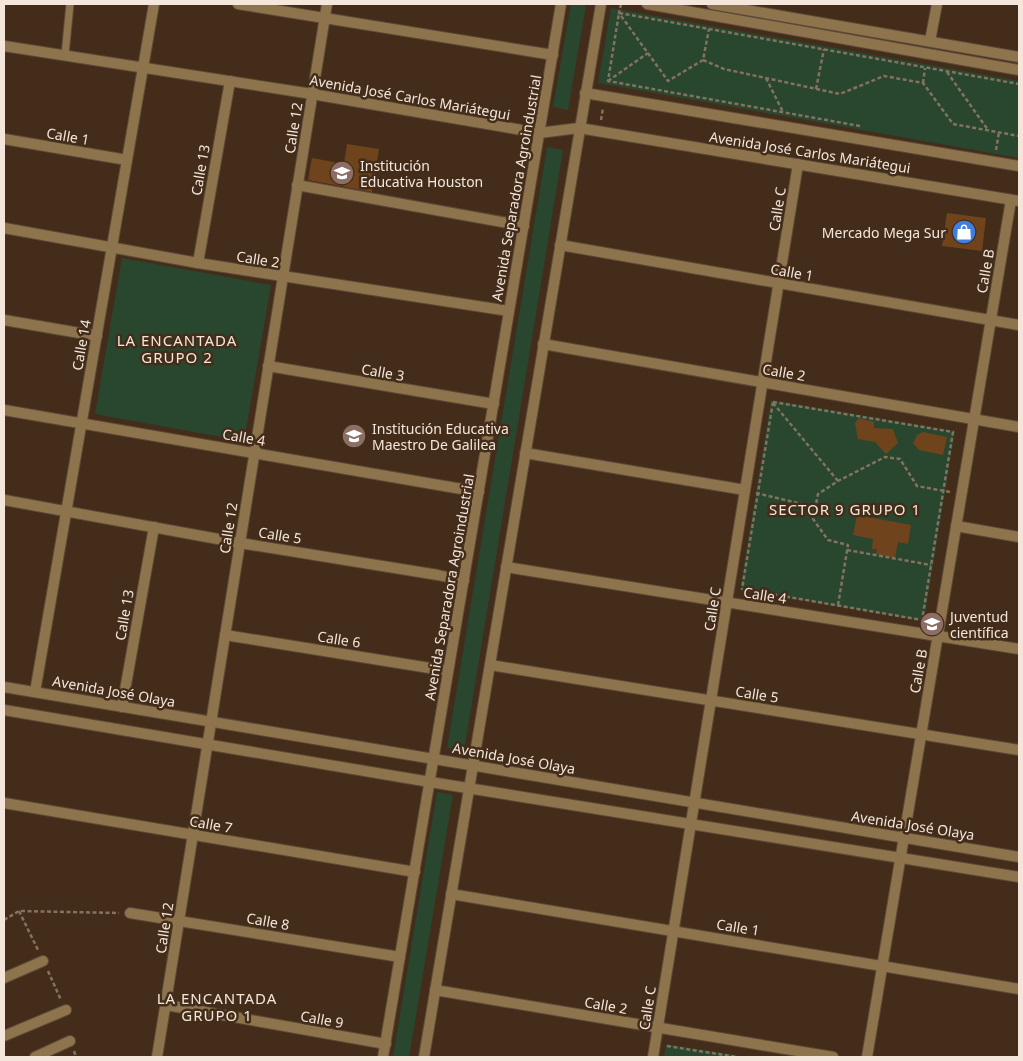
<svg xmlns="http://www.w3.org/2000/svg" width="1023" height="1061" font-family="'Noto Sans',sans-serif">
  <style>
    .green { fill: #28472e }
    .building { fill: #6f441d }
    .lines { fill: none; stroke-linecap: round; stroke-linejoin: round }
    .service-casing { stroke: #5f4b39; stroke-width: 9 }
    .minor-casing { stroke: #5f4b39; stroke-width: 12 }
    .tertiary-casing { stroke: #5f4b39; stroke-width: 12 }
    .path { stroke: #847160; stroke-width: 2.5; stroke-dasharray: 4 2.5; stroke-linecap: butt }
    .service { stroke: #8e744d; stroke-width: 7 }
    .minor { stroke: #8e744d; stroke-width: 10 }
    .tertiary { stroke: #8e744d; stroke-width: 10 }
    .labels { text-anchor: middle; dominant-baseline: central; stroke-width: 5; stroke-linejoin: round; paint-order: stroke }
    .street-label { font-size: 14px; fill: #f4e6da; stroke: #432d1a }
    .poi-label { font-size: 14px; fill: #f4e6da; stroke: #432d1a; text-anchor: start }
    .neighbourhood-label { font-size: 15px; letter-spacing: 1px; fill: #f4e6da; stroke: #432d1a }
  </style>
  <rect width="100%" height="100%" fill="#432d1a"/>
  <g class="green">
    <path d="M571,4L586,5L568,110L553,107Z"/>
    <path d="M611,8L1019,81V158L598,83Z"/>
    <path d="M547,147L563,150L464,751L447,748Z"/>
    <path d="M122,258L271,285L244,441L95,414Z"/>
    <path d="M771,400L955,431L924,621L740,590Z"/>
    <path d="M437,792L453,795L409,1057H393Z"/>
    <path d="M666,1044L747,1057H664Z"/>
  </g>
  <g class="building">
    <path d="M347,144L379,149L372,192L308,180L312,158L344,164Z"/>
    <path d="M947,213L986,218L982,251L942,246Z"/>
    <path d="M859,418L874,422V428L893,429L898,443L886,454L875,442L858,439L855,423Z"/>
    <path d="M923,432L947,437L943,455L919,450L913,443L917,435Z"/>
    <path d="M857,515L911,525L908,544L898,542L895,558L876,554L877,549H872L873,539L853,535Z"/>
  </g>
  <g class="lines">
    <g class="service-casing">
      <path id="service" d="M65,55L70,4"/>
    </g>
    <g class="minor-casing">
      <g id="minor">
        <path d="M238,4L553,55"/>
        <path d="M712,4L1019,57"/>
        <path d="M930,41L937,4"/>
        <path d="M4,46L312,94L539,133"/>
        <path d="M585,93L1019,166"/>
        <path d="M4,139L127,160"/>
        <path d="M297,185L524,226"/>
        <path d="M4,228L198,263L509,311"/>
        <path d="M560,245L1019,325"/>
        <path d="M198,263L230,81"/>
        <path d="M4,320L97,336"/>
        <path d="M543,344L1019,427"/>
        <path d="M268,366L494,404"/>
        <path d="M4,410L479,492"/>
        <path d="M525,453L745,490"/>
        <path d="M4,500L240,543L438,575L464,581"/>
        <path d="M956,526L1019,537"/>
        <path d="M506,567L1019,649"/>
        <path d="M225,635L448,671"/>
        <path d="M490,665L1019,750"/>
        <path d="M4,687L1019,857"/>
        <path d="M35,692L154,4"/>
        <path d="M122,707L154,527"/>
        <path d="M4,710L430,782L1019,877"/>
        <path d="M4,803L415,872"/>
        <path d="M451,894L1019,989"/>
        <path d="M130,913L400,957"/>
        <path d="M4,978L43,961"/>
        <path d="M435,990L833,1057"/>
        <path d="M166,1005L386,1044"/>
        <path d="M4,1036L66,1010"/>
        <path d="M35,1057L70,1041"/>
        <path d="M157,1057L327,4"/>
        <path d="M653,1057L798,164"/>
        <path d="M867,1057L1011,200"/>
      </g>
    </g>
    <g class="tertiary-casing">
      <g id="tertiary">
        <path d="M647,4L1019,70"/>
        <path d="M539,133L579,128L1019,201"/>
        <path d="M383,1057L561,4"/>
        <path d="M424,1057L601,4"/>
      </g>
    </g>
    <g class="path">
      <path d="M621,4L619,13L668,81L703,60L709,29"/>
      <path d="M703,60L724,69L840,94L884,76L923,83L953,124L1019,136"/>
      <path d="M947,72L988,130"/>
      <path d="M766,78L783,112"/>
      <path d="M608,81L648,53"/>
      <path d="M923,83L925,68"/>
      <path d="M816,89L824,49"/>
      <path d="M601,120L603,108"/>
      <path d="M860,126L608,81L619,13L1019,84"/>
      <path d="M996,150L999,132"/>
      <path d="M773,402L953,432L922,620L742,589Z"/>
      <path d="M773,403L838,481"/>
      <path d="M756,493L815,507"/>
      <path d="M847,550L931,565"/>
      <path d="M838,605L848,545L828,540L813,519L818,494L838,481L885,457L900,459L917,486L950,492"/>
      <path d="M19,911L38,950"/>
      <path d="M4,920L19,911L119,913"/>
      <path d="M48,971L61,1000"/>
      <path d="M667,1046L737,1057"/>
      <path d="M74,1051L76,1057"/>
    </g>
    <use href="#service" class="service"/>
    <use href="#minor" class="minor"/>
    <use href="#tertiary" class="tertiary"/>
  </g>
  <defs>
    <g id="school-disc" transform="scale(1.25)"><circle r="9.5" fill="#8d6e63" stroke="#432d1a"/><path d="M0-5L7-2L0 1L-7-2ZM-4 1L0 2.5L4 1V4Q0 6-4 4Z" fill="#fff"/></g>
    <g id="shop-disc" transform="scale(1.25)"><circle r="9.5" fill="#3f7fe0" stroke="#432d1a"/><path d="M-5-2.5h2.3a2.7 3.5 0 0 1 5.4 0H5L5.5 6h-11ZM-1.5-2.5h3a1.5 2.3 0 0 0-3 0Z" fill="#fff"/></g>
    <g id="university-disc" transform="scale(1.25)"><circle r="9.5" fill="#8d6e63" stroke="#432d1a"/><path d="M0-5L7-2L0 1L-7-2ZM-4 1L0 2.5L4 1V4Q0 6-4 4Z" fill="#fff"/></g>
  </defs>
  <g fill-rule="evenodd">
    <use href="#school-disc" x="342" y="173"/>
    <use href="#shop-disc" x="964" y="232"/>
    <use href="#school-disc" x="354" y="436"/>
    <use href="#university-disc" x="932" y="624"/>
  </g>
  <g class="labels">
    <g class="street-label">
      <text transform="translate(410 97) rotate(10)">Avenida José Carlos Mariátegui</text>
      <text transform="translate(293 128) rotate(-81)">Calle 12</text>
      <text transform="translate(68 136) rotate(10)">Calle 1</text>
      <text transform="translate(810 152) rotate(9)">Avenida José Carlos Mariátegui</text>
      <text transform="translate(200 170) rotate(-80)">Calle 13</text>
      <text transform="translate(516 188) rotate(-80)">Avenida Separadora Agroindustrial</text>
      <text transform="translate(777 209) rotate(-81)">Calle C</text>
      <text transform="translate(258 259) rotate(9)">Calle 2</text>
      <text transform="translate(985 271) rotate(-80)">Calle B</text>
      <text transform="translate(792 272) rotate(10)">Calle 1</text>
      <text transform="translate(81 345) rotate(-80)">Calle 14</text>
      <text transform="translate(383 372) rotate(10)">Calle 3</text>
      <text transform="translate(784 372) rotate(10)">Calle 2</text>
      <text transform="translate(244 437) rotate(10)">Calle 4</text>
      <text transform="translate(228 528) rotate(-81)">Calle 12</text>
      <text transform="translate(280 535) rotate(9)">Calle 5</text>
      <text transform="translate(449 587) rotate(-80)">Avenida Separadora Agroindustrial</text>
      <text transform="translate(765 595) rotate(9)">Calle 4</text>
      <text transform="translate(712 609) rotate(-81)">Calle C</text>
      <text transform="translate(124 615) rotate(-80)">Calle 13</text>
      <text transform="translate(339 639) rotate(9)">Calle 6</text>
      <text transform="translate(918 671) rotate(-80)">Calle B</text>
      <text transform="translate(114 691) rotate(10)">Avenida José Olaya</text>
      <text transform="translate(757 694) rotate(9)">Calle 5</text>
      <text transform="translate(514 758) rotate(10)">Avenida José Olaya</text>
      <text transform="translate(211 824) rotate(10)">Calle 7</text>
      <text transform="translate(913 825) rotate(9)">Avenida José Olaya</text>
      <text transform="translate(268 921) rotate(10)">Calle 8</text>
      <text transform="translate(738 927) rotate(9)">Calle 1</text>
      <text transform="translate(164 928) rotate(-81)">Calle 12</text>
      <text transform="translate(606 1005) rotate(10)">Calle 2</text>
      <text transform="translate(647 1008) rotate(-81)">Calle C</text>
      <text transform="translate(322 1019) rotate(10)">Calle 9</text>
    </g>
    <g class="poi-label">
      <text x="360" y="165">Institución<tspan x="360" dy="16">Educativa Houston</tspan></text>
      <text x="946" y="232" text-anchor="end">Mercado Mega Sur</text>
      <text x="372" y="428">Institución Educativa<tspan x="372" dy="16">Maestro De Galilea</tspan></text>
      <text x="950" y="616">Juventud<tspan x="950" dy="16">científica</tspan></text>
    </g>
    <g class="neighbourhood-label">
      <text x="177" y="340">LA ENCANTADA<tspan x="177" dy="17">GRUPO 2</tspan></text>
      <text x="845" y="509">SECTOR 9 GRUPO 1</text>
      <text x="217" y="998">LA ENCANTADA<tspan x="217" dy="17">GRUPO 1</tspan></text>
    </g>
  </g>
  <rect width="1023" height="1061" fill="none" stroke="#f4e6da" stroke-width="10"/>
</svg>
